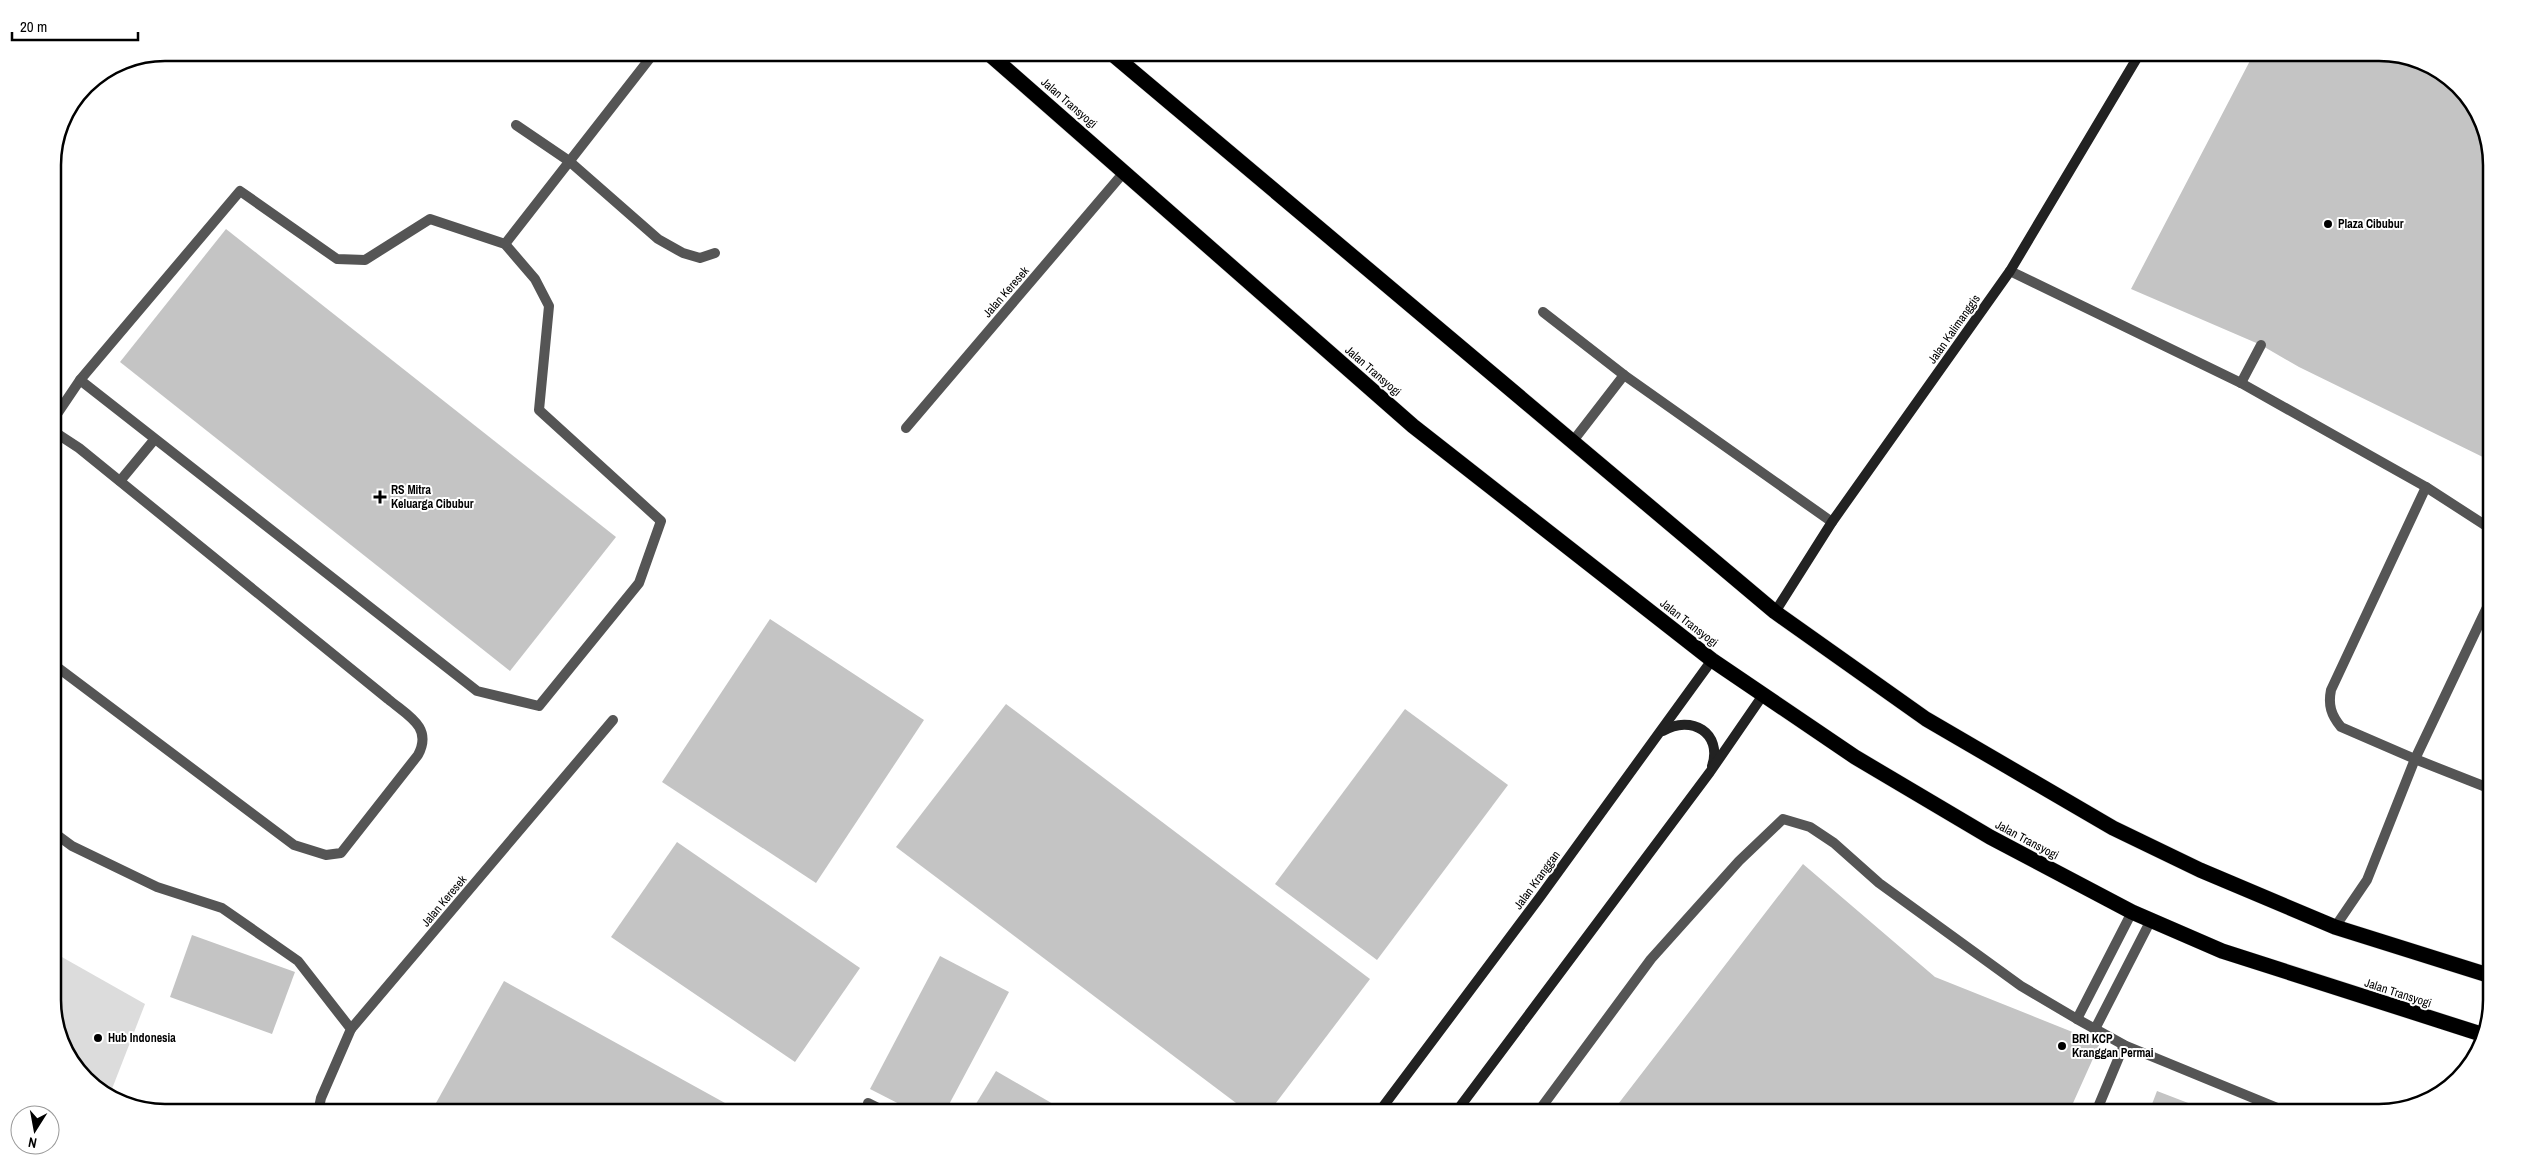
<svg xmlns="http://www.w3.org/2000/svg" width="2544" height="1165" font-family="'Archivo Narrow',sans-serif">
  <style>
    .green { fill: #dcdcdc }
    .building { fill: #c4c4c4 }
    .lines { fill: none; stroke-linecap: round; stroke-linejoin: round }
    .highway-casing { stroke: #dbdbdb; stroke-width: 16 }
    .lane { stroke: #555; stroke-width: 10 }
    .street { stroke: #555; stroke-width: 10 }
    .secondary { stroke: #222; stroke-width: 10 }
    .highway { stroke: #000; stroke-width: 15 }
    .poi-dot { fill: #000; stroke: #fff; stroke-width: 2 }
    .labels { text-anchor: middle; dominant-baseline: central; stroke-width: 4; stroke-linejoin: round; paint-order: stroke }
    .street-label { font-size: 12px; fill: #000; stroke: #fff }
    .poi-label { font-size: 12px; font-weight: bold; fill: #000; stroke: #fff; text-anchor: start }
    .rim { fill: none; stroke: #000; stroke-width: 2.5 }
  </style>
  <rect width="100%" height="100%" fill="#fff"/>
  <path class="green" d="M53,952L145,1004L110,1094L76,1068L53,1007Z"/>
  <g class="building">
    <path d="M2254,53H2378L2422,61L2472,102L2491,158V461L2299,367L2261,345L2131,289Z"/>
    <path d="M226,229L616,537L510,671L120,362Z"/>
    <path d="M770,619L924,720L816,883L662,782Z"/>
    <path d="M1006,704L1370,979L1269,1112H1248L896,847Z"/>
    <path d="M1405,709L1508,785L1377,960L1275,884Z"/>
    <path d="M677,842L860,968L795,1062L611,937Z"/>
    <path d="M1803,864L1935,977L2100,1043L2069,1112H1612Z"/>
    <path d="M192,935L295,972L272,1034L170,997Z"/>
    <path d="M940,956L1009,992L945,1112H915L870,1089Z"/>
    <path d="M504,981L725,1103L720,1112H431Z"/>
    <path d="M996,1071L1067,1112H971Z"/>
    <path d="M2157,1091L2209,1111L2214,1112H2149Z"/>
  </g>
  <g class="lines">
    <g class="highway-casing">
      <g id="highway">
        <path d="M988,53L1413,426L1712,660L1855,757L1990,837L2132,912L2222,951L2484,1035"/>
        <path d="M1111,53L1775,612L1926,719L2113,828L2200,870L2335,927L2491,976"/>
      </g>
    </g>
    <g class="lane">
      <path d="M516,125L569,161L658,239L683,253L700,258L715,253"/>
      <path d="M240,191L337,259L365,260L430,219L505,244L535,279L549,306L539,410L661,521L639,583L539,706L477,691L80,380Z"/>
      <path d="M505,244L654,53"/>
      <path d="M2010,271L2241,383L2426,487"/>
      <path d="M1543,312L1624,375L1832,522"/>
      <path d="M2241,383L2261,345"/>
      <path d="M53,420L80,380"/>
      <path d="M53,431L79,448L388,699C408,716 433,727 418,755L341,853L326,855L294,845L53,664"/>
      <path d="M1573,441L1624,375"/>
      <path d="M120,481L154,440"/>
      <path d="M2491,529L2426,487L2331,690C2328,705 2331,715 2341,727L2415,759L2491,789"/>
      <path d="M2335,927L2367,880L2415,759L2491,599"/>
      <path d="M2077,1019L2132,912"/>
      <path d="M351,1029L613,720"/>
      <path d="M2095,1029L2151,920"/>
      <path d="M868,1103L886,1112"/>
      <path d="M1538,1112L1651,959L1739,861L1783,819L1810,827L1834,843L1879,883L2021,986L2077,1019L2124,1045L2287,1112"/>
      <path d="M2096,1112L2124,1045"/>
    </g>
    <g class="street">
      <path d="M906,428L1125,171"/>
      <path d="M53,832L72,846L157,887L222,908L298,961L351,1029L321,1098L318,1112"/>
    </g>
    <g class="secondary">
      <path d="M1775,612L1832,522L2010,271L2140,53"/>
      <path d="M1663,731C1691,714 1723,733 1712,766"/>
      <path d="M1379,1112L1540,897L1712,660"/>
      <path d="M1456,1112L1710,772L1763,695"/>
    </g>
    <use href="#highway" class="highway"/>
  </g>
  <g class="poi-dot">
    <circle cx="2328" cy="224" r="5"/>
    <path d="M377.5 489.5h5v5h5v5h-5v5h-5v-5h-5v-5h5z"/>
    <circle cx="98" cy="1038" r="5"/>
    <circle cx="2062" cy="1046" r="5"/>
  </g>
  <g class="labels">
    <g class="street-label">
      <text transform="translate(1069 103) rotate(41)">Jalan Transyogi</text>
      <text transform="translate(1006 292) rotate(-49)">Jalan Keresek</text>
      <text transform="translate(1954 329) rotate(-55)">Jalan Kalimanggis</text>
      <text transform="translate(1373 371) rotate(41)">Jalan Transyogi</text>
      <text transform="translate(1689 623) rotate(38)">Jalan Transyogi</text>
      <text transform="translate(2027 840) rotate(28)">Jalan Transyogi</text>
      <text transform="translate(1537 880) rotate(-54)">Jalan Kranggan</text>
      <text transform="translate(444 901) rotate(-50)">Jalan Keresek</text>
      <text transform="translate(2398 993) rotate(18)">Jalan Transyogi</text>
    </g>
    <g class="poi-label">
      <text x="2338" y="224">Plaza Cibubur</text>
      <text x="391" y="490">RS Mitra<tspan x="391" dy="14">Keluarga Cibubur</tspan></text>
      <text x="108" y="1038">Hub Indonesia</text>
      <text x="2072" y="1039">BRI KCP<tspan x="2072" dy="14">Kranggan Permai</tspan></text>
    </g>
  </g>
  <path d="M0 0H2544V1165H0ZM165 61H2379A104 104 0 0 1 2483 165V1000A104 104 0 0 1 2379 1104H165A104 104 0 0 1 61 1000V165A104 104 0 0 1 165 61Z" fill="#fff" fill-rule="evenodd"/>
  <path class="rim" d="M165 61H2379A104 104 0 0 1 2483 165V1000A104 104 0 0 1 2379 1104H165A104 104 0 0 1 61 1000V165A104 104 0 0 1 165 61Z"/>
  <g transform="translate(35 1130) rotate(191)"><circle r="24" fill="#ffffff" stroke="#999999"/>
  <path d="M0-4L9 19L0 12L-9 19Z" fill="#000000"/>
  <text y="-8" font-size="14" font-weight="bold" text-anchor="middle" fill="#000000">N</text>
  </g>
  <path d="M12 32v8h126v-8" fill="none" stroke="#000000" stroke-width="2.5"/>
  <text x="20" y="32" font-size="15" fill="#000000" stroke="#ffffff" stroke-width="4" paint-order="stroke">20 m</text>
</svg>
